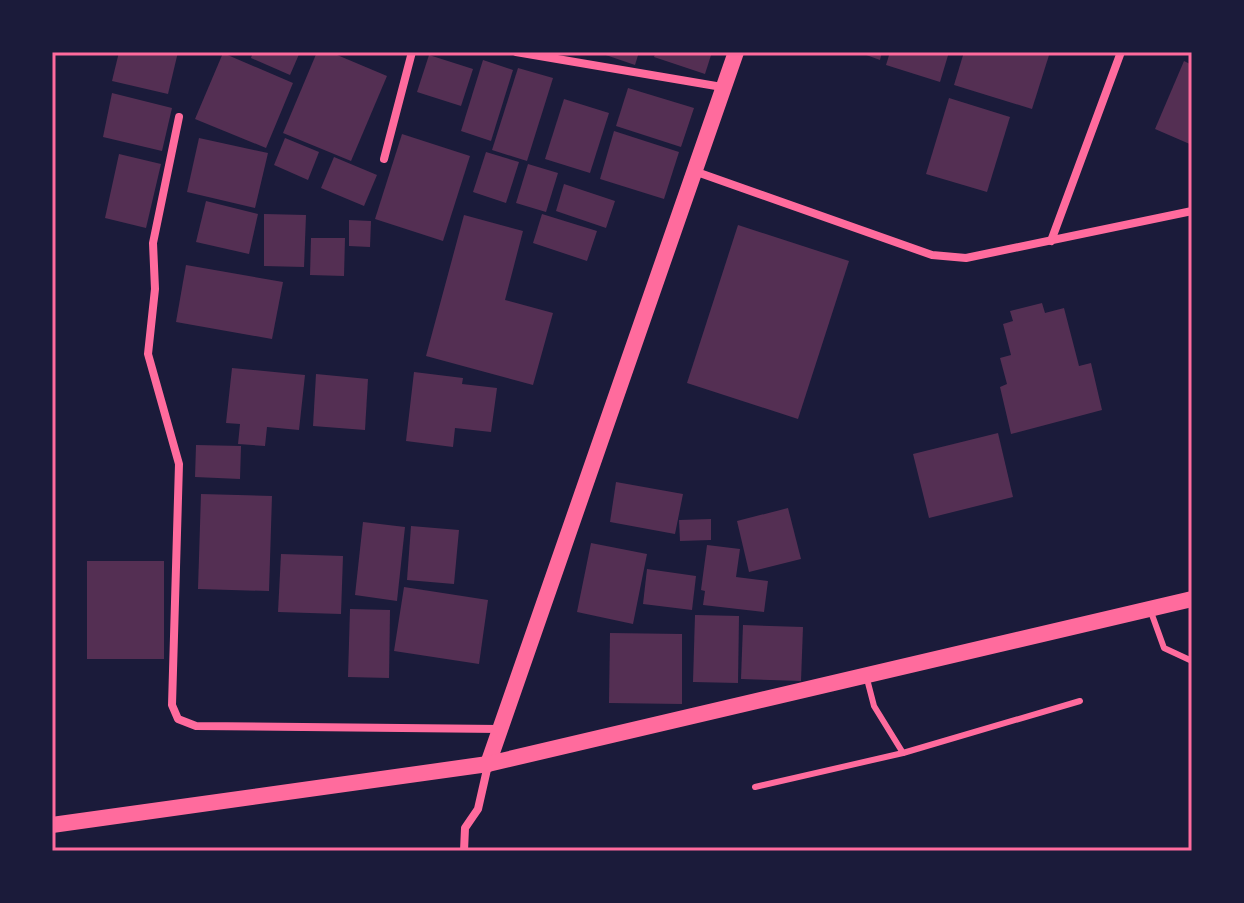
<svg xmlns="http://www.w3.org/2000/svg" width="1244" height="903" font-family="'Sofia Sans Condensed',sans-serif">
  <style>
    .building { fill: #542f53 }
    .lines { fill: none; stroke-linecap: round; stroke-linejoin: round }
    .service { stroke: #ff6b9d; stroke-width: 6 }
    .minor { stroke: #ff6b9d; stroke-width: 8 }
    .secondary { stroke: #ff6b9d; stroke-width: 16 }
    .neatline { fill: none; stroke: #ff6b9d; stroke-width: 3 }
  </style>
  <rect width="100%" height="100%" fill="#1b1b3a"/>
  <g class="building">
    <path d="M119,52H178L168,94L112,81Z"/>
    <path d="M253,52H300L290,75L251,58Z"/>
    <path d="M317,52H330L387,76L351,161L283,133Z"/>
    <path d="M597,52H639L635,65Z"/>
    <path d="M656,52H712L705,74L654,57Z"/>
    <path d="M858,52H882L880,60Z"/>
    <path d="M890,52H949L940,82L886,65Z"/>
    <path d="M964,52H1050L1032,109L954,85Z"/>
    <path d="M223,53L293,83L266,148L195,119Z"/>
    <path d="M429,55L473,69L461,106L417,92Z"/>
    <path d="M483,60L513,70L491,141L461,131Z"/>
    <path d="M1184,61L1192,65V145L1155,129Z"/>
    <path d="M518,68L553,78L527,161L492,150Z"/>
    <path d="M628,88L694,108L681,147L616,126Z"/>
    <path d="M112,93L172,108L162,151L103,137Z"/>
    <path d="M949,98L1010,117L987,192L926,174Z"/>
    <path d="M564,99L609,113L590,173L545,159Z"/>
    <path d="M614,131L679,152L664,199L600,179Z"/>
    <path d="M402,134L470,156L443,241L375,219Z"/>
    <path d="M199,138L268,153L255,208L187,192Z"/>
    <path d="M285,138L319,152L308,180L274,165Z"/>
    <path d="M486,152L519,162L506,203L473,192Z"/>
    <path d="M119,154L161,164L146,228L105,218Z"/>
    <path d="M334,157L377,175L364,206L321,188Z"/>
    <path d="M528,164L558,173L546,212L516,203Z"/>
    <path d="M564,184L615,201L606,228L556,211Z"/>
    <path d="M206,201L258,214L249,254L196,242Z"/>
    <path d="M264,214L306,215L304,267L264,266Z"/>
    <path d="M542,214L597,231L587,261L533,243Z"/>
    <path d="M464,215L523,231L505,300L553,313L533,385L426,356Z"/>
    <path d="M349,220L371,221L370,247L349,246Z"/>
    <path d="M738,225L849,261L798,419L687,383Z"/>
    <path d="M311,238H345L344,276L310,275Z"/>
    <path d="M186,265L283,282L272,339L176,322Z"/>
    <path d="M1042,303L1045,313L1064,308L1079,366L1091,363L1102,410L1011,434L1000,387L1007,384L1000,358L1011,355L1003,324L1013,321L1010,311Z"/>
    <path d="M232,368L305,375L299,430L267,427L265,446L238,444L240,424L226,423Z"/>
    <path d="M414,372L463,378L462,384L497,388L491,432L455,428L453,447L406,441Z"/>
    <path d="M316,374L368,379L365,430L313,426Z"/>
    <path d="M998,433L1013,497L929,518L913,454Z"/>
    <path d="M196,445L241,446L240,479L195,477Z"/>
    <path d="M616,482L683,494L675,534L610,522Z"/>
    <path d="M201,494L272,496L269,591L198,589Z"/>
    <path d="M788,508L801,559L749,572L737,521Z"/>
    <path d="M711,519V540L680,541L679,520Z"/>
    <path d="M363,522L405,527L397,601L355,595Z"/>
    <path d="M411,526L459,530L454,584L407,580Z"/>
    <path d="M591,543L647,554L633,624L577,612Z"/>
    <path d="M707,545L740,549L736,577L768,581L764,612L703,605L705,591L701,590Z"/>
    <path d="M281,554L343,556L341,614L278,612Z"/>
    <rect x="87" y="561" width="77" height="98"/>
    <path d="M647,569L696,576L692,610L643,604Z"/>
    <path d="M404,587L488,600L479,664L394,651Z"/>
    <path d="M350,609L390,610L389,678L348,677Z"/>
    <path d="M695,615L739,616L738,683L693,682Z"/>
    <path d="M743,625L803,627L801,681L741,679Z"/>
    <path d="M610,633L682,634V704L609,703Z"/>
  </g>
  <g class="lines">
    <g class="service">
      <path d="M1151,612L1164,648L1192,661"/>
      <path d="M867,679L874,706L903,753L1080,701"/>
      <path d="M755,787L903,753"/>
    </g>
    <g class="minor">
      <path d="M516,52L722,87"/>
      <path d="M179,117L153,243L155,289L148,354L179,464L172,705L178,719L196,726L500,729"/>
      <path d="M384,159L412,52"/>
      <path d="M694,171L932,255L966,258L1192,211"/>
      <path d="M1051,241L1121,52"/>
      <path d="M464,851L465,828L478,809L488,765"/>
    </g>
    <g class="secondary">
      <path d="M488,764L736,52"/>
      <path d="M52,825L488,764L1192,599"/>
    </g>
  </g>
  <rect width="1244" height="903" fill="none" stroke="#1b1b3a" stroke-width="108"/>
  <rect x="54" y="54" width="1136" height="795" class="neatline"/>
</svg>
